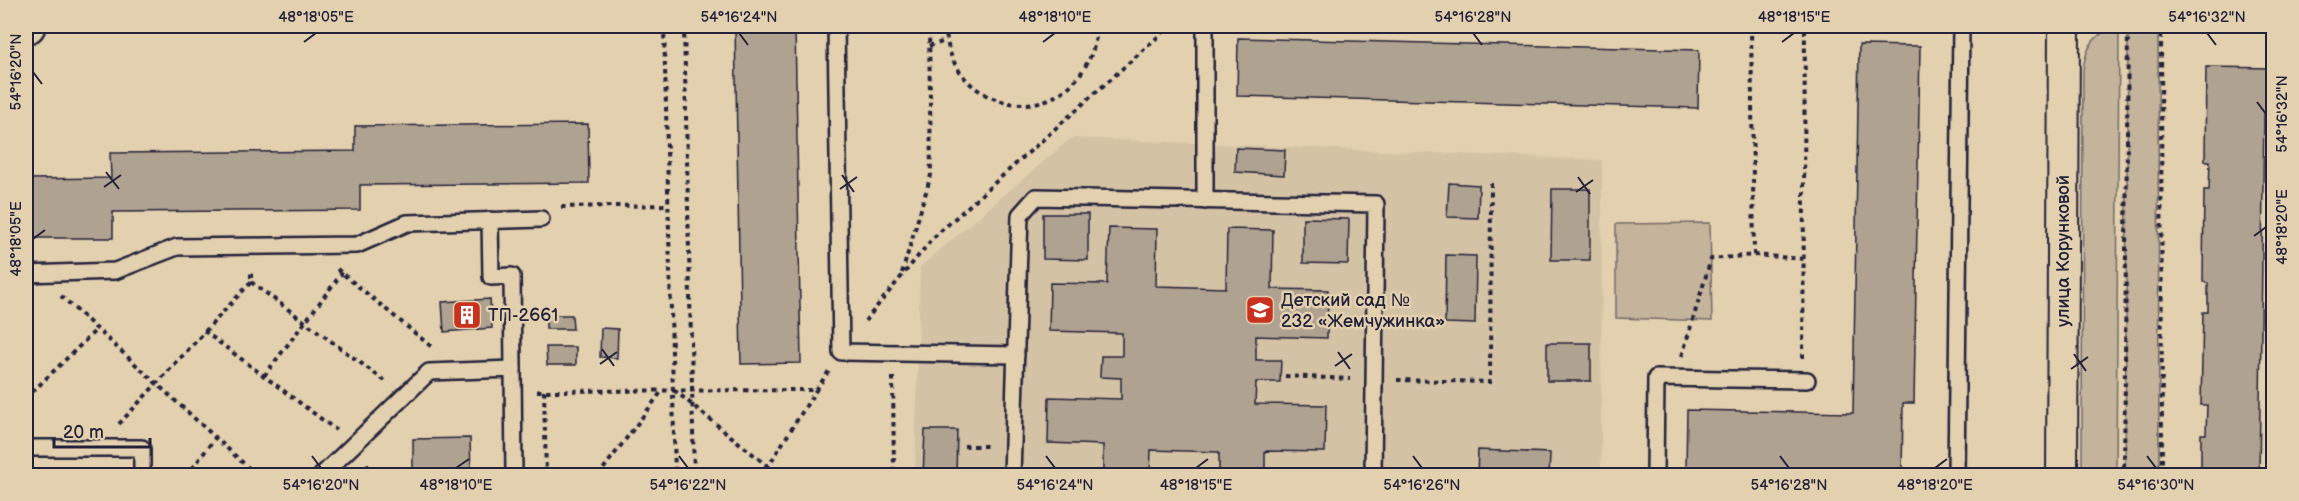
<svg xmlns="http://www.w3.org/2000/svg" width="2299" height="501" font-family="'Balsamiq Sans',sans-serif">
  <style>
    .built { fill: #d4c2a5 }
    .green { fill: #c4b49b; stroke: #736b6b; stroke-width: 1.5 }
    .building { fill: #b0a290; stroke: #22223b; stroke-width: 1.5 }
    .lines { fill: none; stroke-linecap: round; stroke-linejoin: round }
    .lane-casing { stroke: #22223b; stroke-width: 20 }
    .street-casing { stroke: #22223b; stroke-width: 34 }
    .secondary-casing { stroke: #22223b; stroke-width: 38 }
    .path { stroke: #22223b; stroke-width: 4; stroke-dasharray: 4.5 4.5; stroke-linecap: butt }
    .lane { stroke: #e3d0ae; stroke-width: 15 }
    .street { stroke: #e3d0ae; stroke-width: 30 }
    .secondary { stroke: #e3d0ae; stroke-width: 33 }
    .ticks { fill: none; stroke: #22223b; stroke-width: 2 }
    .labels { text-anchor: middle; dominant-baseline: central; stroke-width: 5; stroke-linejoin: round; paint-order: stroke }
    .street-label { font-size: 18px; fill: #22223b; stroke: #e3d0ae }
    .poi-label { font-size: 18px; fill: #22223b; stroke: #e3d0ae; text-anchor: start }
    .neatline { fill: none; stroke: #22223b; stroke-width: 2 }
    .ticks-label { font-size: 15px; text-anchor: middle; fill: #22223b }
  </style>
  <rect width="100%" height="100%" fill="#e3d0ae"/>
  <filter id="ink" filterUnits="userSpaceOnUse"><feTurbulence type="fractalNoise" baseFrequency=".0167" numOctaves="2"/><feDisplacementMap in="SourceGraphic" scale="12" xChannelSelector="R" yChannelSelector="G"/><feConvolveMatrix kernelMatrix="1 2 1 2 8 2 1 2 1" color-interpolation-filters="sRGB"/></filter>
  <g filter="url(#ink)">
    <path class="built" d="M1071,138L1602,160L1601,475L915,476L920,267Z"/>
    <g class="green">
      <path d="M2109,29H2119L2116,475H2082L2083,69C2086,50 2091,38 2109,29Z"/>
      <path d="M2128,29H2158L2159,475H2125Z"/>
      <path d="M1710,223L1712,321L1616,318V224Z"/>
    </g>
    <g class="building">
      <path d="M735,26H795L801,363L741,364Z"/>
      <path d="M1238,38L1699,50L1698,108L1237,96Z"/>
      <path d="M1859,45L1920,46L1914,403H1903L1902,474L1686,471L1687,410L1853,413Z"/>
      <path d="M2206,67L2274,68V115L2264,114L2259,476H2201V434H2206L2207,405H2201L2203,312H2208V283L2203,282L2204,190H2209L2210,161H2205Z"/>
      <path d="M588,124L589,183L360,185V210L113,212V238H26V179L111,178L110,153L355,151V126Z"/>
      <path d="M1236,148L1285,150L1284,175L1235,172Z"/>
      <path d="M1449,183L1479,185L1478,218L1447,217Z"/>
      <path d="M1552,189H1590V260H1551Z"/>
      <path d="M1043,214H1088V260L1043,259Z"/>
      <path d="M1303,218L1349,219L1348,264L1303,263Z"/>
      <path d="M1109,228L1157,229L1156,286L1226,288L1227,229L1273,230L1272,289L1328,290L1327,338L1256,336V360H1281L1280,382H1256L1255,404L1326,405L1325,452L1265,451V476H1219V452L1151,450L1150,476H1103V445L1048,443L1049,397L1121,399V378L1100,377L1101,356H1122V333L1049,331L1050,283L1107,284Z"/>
      <path d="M1446,255L1476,256L1475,324L1445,323Z"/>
      <path d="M490,299L492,328L444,332L442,302Z"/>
      <path d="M546,315H572L573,329H546Z"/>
      <path d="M601,328L618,329L617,358L600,357Z"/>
      <rect x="1547" y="343" width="44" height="38"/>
      <path d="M546,347H576V365H547Z"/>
      <path d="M925,430H957L956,476H923Z"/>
      <path d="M470,438L471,476H413V439Z"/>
      <path d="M1478,450L1550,453L1549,476H1477Z"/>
      <path d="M1038,472L1083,473V476H1038Z"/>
    </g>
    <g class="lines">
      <g class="lane-casing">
        <g id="lane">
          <path d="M836,26L841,352L1016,355"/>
          <path d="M1205,201V26"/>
          <path d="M490,220L491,277L512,276L513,369"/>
          <path d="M26,274L115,271L177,247L357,245L407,223L541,219"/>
          <path d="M26,448H142V476"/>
          <path d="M321,476L429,372L513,369L514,476"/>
          <path d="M1012,476L1020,215L1036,197L1376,204L1373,476"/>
          <path d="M1655,476L1656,378L1807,380"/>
          <path d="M1956,476L1961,26"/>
        </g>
      </g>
      <g class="street-casing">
        <path id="street" d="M2062,476L2064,26"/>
      </g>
      <g class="secondary-casing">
        <path id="secondary" d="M26,27L28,26"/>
      </g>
      <g class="path">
        <path d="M664,26L675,476"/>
        <path d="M684,26L694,476"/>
        <path d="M946,26C945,104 1048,135 1086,65C1093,53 1097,39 1096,26"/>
        <path d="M2161,26L2162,476"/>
        <path d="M929,46L946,41"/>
        <path d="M561,207L668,205"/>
        <path d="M1754,255L1804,259"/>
        <path d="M337,269L433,348"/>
        <path d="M902,273L931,175L929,26"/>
        <path d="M251,282L385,381"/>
        <path d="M61,296L253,472"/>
        <path d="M865,321L933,238L1170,26"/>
        <path d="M204,331L336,430"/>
        <path d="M1682,356L1711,259L1754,255L1751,26"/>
        <path d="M1803,358L1805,26"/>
        <path d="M264,376L342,273"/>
        <path d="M1285,376L1350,379"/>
        <path d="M893,377L894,476"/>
        <path d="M1397,380L1490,382L1491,183"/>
        <path d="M674,390L780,476"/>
        <path d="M537,391L816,390L829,371"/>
        <path d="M544,391L546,476"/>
        <path d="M26,398L96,330"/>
        <path d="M119,424L251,282V270"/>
        <path d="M964,446H991"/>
        <path d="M367,464V476"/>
        <path d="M187,476L215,438"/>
        <path d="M598,476L662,391"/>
        <path d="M762,476L816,390"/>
        <path d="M2124,476L2128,26"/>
      </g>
      <use href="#lane" class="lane"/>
      <use href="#street" class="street"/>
      <use href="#secondary" class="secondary"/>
    </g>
  </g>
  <path class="ticks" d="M739,33L748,45M1473,33L1482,45M2207,33L2216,45M304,42L316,33M1043,42L1055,33M1782,42L1794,33M33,72L42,84M2257,102L2266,114M106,172L119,189M842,175L854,192M1578,177L1590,194M104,187L121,175M840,189L857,177M1576,192L1593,180M2254,236L2266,227M33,239L45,230M602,349L614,366M1338,352L1350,369M2074,354L2086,371M600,364L617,352M1335,366L1352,354M2071,369L2088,357M312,456L321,468M679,456L688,468M1046,456L1055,468M1413,456L1422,468M1780,456L1789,468M2147,456L2156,468M456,468L469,459M1196,468L1208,459M1935,468L1947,459"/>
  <defs>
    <g id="school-square" transform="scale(1.5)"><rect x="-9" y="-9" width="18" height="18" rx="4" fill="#c8321e" stroke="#e3d0ae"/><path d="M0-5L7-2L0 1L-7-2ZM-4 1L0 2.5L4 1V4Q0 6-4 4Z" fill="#fff"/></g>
    <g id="building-square" transform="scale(1.5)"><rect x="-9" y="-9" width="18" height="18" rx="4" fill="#c8321e" stroke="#e3d0ae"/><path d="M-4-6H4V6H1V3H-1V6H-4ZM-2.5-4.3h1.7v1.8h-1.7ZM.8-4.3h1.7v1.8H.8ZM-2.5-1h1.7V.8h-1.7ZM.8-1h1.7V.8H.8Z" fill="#fff"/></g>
  </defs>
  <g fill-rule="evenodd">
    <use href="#school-square" x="1260" y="310"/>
    <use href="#building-square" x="467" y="315"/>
  </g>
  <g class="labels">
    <g class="street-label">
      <text transform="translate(2063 251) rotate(-90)">улица Корунковой</text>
    </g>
    <g class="poi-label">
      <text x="1281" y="300">Детский сад №<tspan x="1281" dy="21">232 «Жемчужинка»</tspan></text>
      <text x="488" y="315">ТП-2661</text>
    </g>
  </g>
  <rect width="2299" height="501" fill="none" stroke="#e3d0ae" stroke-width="66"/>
  <path d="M54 438v9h96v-9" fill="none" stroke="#22223b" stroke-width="3"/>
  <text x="63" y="438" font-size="18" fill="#22223b" stroke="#e3d0ae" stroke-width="4.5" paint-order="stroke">20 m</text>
  <rect x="33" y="33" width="2233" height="435" class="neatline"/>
  <g class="ticks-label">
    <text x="316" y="22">48°18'05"E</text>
    <text x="739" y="22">54°16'24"N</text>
    <text x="1055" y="22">48°18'10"E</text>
    <text x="1473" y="22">54°16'28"N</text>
    <text x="1794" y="22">48°18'15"E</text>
    <text x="2207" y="22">54°16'32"N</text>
    <text transform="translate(16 72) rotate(-90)" y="5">54°16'20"N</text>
    <text transform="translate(2282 114) rotate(-90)" y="5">54°16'32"N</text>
    <text transform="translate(2282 227) rotate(-90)" y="5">48°18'20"E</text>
    <text transform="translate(16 239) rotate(-90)" y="5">48°18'05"E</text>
    <text x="321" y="490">54°16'20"N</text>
    <text x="456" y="490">48°18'10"E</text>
    <text x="688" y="490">54°16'22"N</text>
    <text x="1055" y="490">54°16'24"N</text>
    <text x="1196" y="490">48°18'15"E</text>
    <text x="1422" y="490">54°16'26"N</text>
    <text x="1789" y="490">54°16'28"N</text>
    <text x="1935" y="490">48°18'20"E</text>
    <text x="2156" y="490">54°16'30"N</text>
  </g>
</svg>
